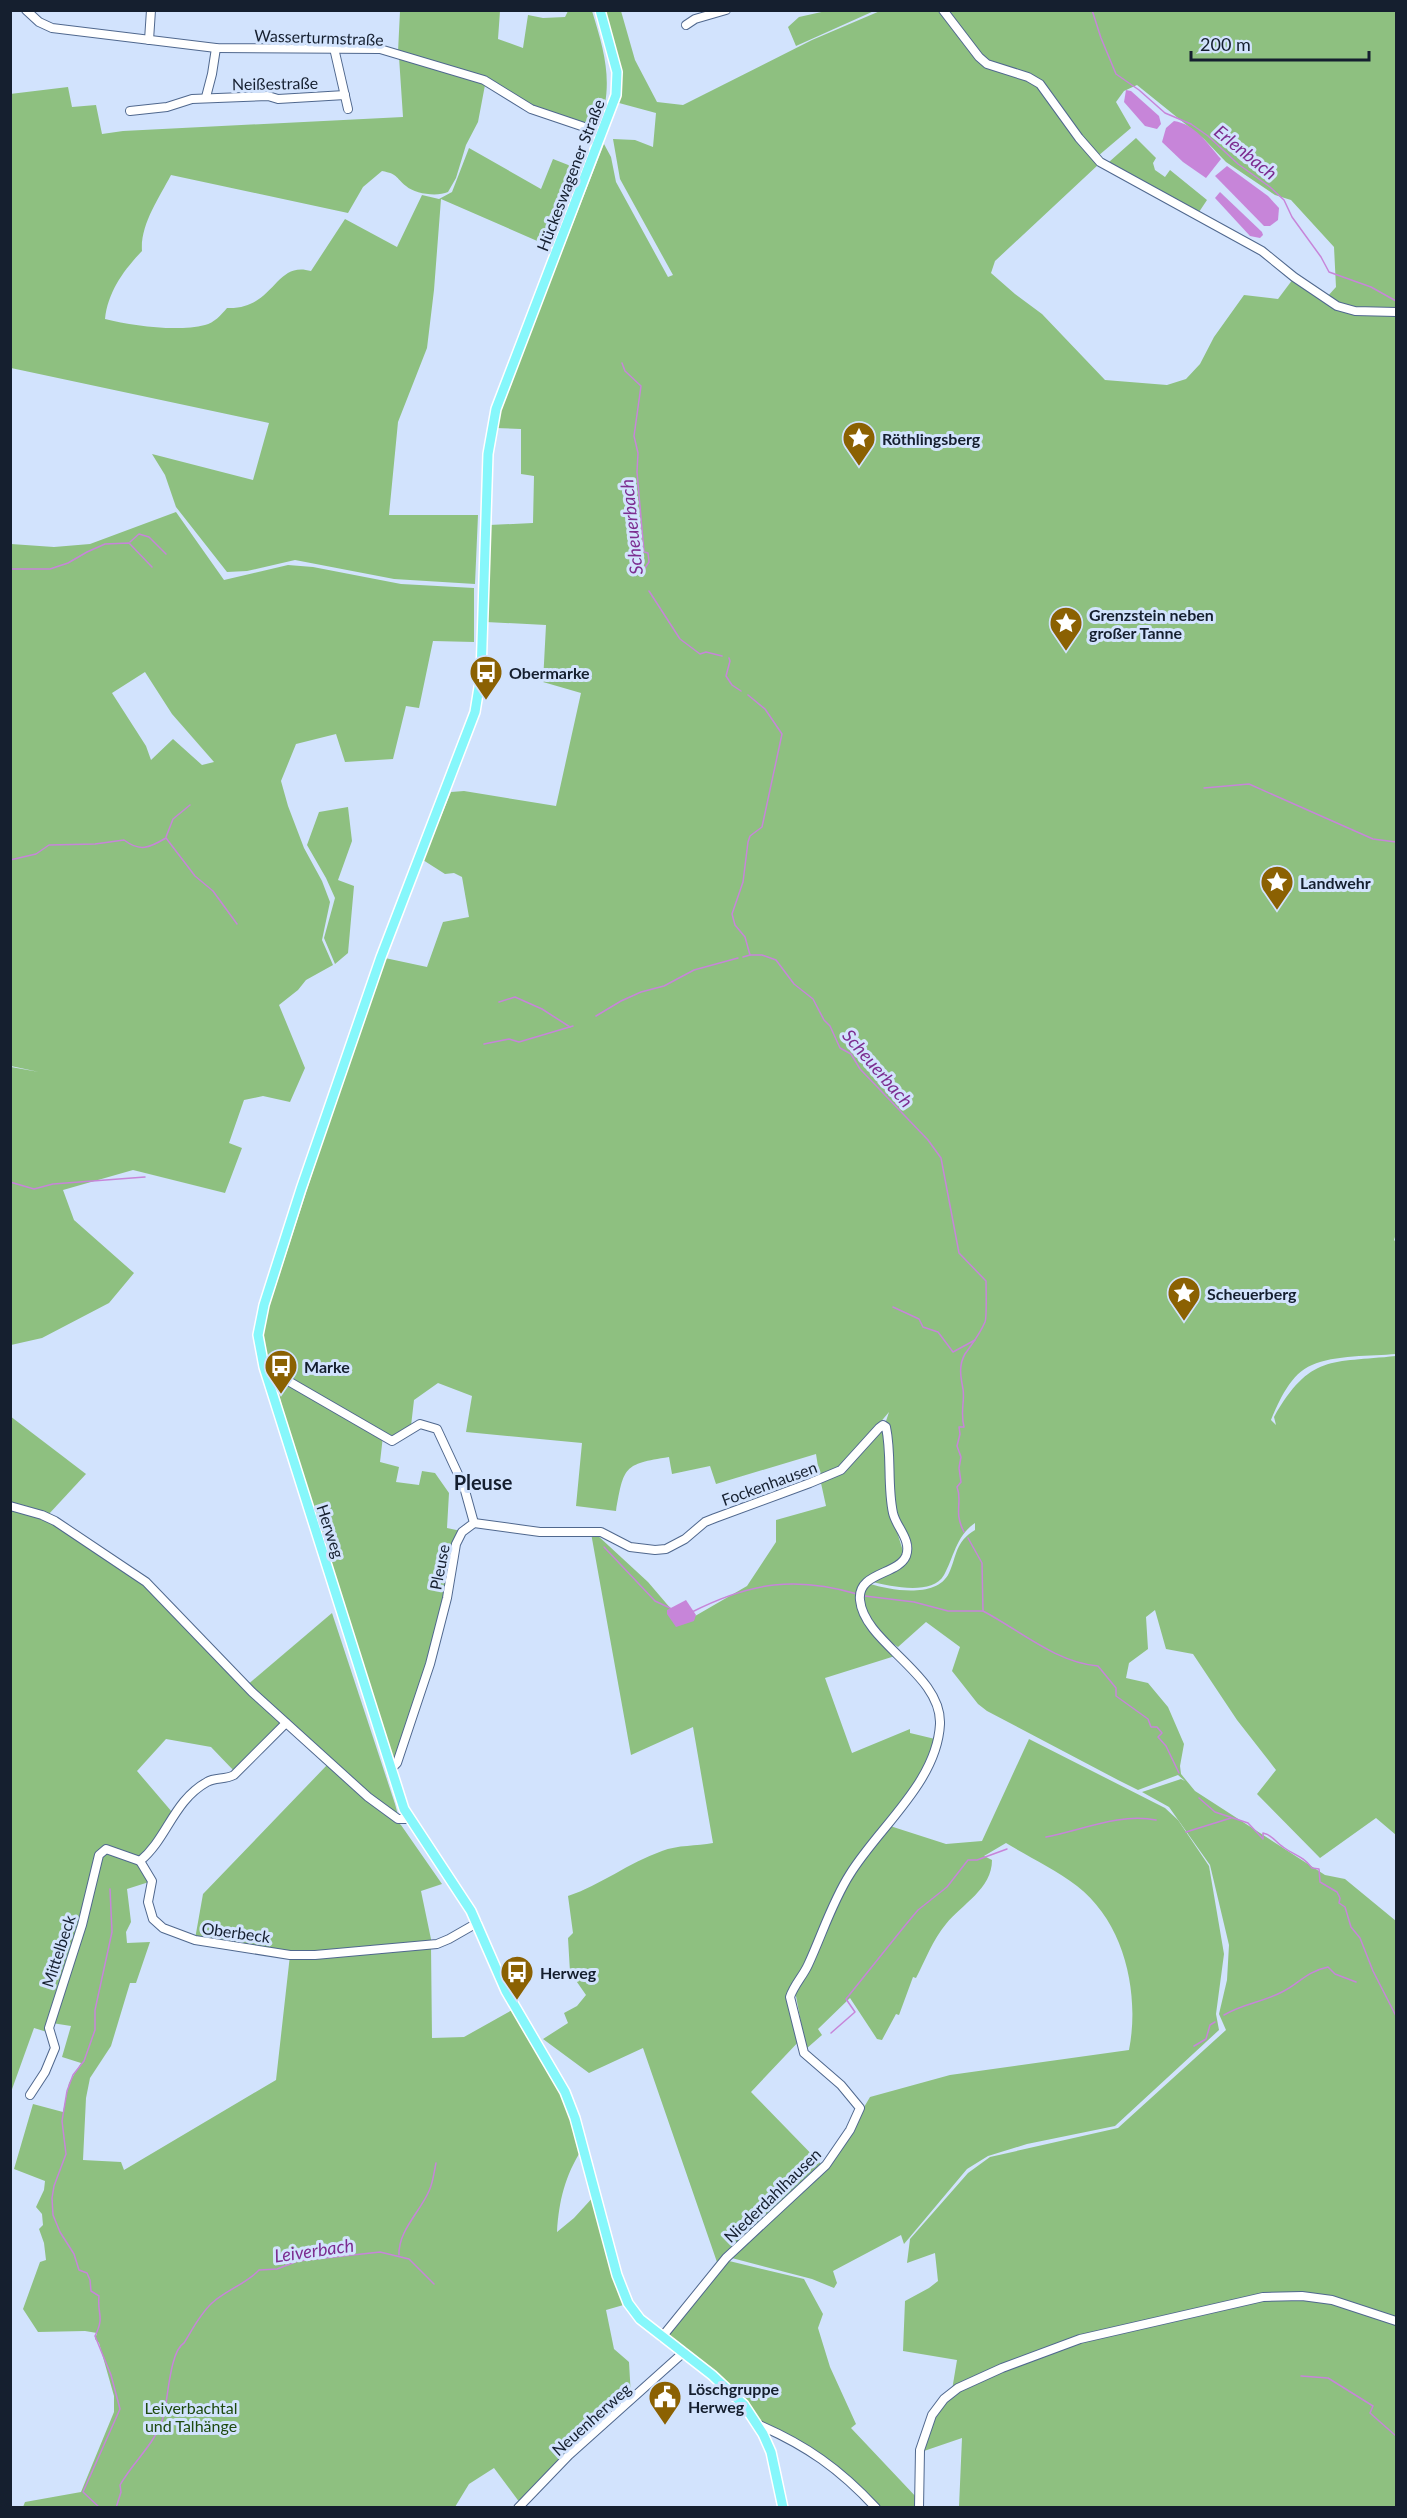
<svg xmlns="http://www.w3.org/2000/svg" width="1407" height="2518" font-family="Lato,sans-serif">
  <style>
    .green { fill: #8ec080; fill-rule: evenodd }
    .water { fill: #c785d9 }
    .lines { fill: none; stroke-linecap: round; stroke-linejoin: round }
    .stream { stroke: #c785d9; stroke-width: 1.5 }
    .minor-casing { stroke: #50688e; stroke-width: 10 }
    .major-casing { stroke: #fff; stroke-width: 12 }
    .minor { stroke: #fff; stroke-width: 8 }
    .major { stroke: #86f7fb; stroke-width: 9 }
    .labels { text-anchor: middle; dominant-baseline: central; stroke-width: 6; stroke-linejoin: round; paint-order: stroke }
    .street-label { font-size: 16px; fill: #151f2f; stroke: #d2e3fd }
    .poi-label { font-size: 16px; font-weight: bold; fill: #151f2f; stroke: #d2e3fd; text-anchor: start }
    .park-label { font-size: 16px; fill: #1e4a0f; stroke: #d2e3fd }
    .water-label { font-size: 18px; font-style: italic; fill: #7c2d90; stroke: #d2e3fd }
    .quarter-label { font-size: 20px; font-weight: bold; fill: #151f2f; stroke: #d2e3fd }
  </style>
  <rect width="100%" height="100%" fill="#d2e3fd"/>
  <g class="green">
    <path d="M400,11H500L498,39L523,48L528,15L543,18L565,17L568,11H592C605,53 614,84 599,127C574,127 509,98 491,79L398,52Z"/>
    <path d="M605,11H621L635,60L657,102L683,105L812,40L880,11H940C951,26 971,58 987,67C1005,75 1027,76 1042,91C1063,113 1074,145 1099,164L995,261L991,273L1015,294L1042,314L1105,380L1167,385L1186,379L1200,364L1214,337L1244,295L1278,299L1293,279L1336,309L1355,314L1396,316V1239L1395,1237L1394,1240L1396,1242V1354C1372,1356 1334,1355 1312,1365C1291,1373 1279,1401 1271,1420L1276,1425L1274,1417C1310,1354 1331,1363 1396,1356V1835L1376,1818L1320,1858L1257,1794L1276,1770L1237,1720L1193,1654L1166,1649L1155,1610L1146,1617L1148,1649L1129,1663L1126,1678L1148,1683L1168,1707L1184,1744L1180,1766L1181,1774L1195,1791L1325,1875L1345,1879L1396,1921V2320C1361,2307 1324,2293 1285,2294C1250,2295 1216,2305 1182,2313C1103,2331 1024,2351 952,2390L957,2360L903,2351L905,2301L929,2288L938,2281L935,2253L907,2263L910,2239L968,2173L990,2157L1118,2128L1226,2030L1219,2014L1227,1980L1229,1945L1210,1865L1169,1807L1142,1792L1181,1779L1185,1781L1178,1775L1138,1790L1118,1780L987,1711L978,1704L952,1671L960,1647L926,1622L898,1647C878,1634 858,1613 863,1587L870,1584C890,1590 937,1599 949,1573C957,1555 955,1542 975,1530V1523C956,1536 954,1557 944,1575C932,1596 890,1586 872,1582L871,1577L862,1587L856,1599L866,1622L895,1656L825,1678L852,1753L910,1729V1733L935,1739C931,1753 928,1770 920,1782C898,1814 869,1841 849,1874C826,1911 817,1954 792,1990L802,2038L751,2092L823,2166L718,2265L643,2048L589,2073L543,2039L568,2023L564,2013L577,2006L586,1995L570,1972L568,1938L573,1933L568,1896C601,1885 628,1863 662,1851C677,1845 697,1846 713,1843L693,1727L631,1755L591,1533L596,1534L648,1582L683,1623L747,1586L776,1542V1520L826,1506L821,1483L844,1469L883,1424L892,1516L903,1551L911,1548L912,1545L895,1514L886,1421L889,1412L842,1468L820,1479L816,1454L716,1484L710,1466L672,1474L669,1457C623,1464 624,1467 616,1511L576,1506L582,1443L466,1432L472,1396L438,1383L414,1400L411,1426L397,1435H383L268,1365L263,1334L269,1307L362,1020L385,958L427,967L443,922L469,917L462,877L454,873L445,874L423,860L451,792L464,791L556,806L581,693L543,682L546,625L486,622L489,525L533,523L534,476L521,474V429L495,428L500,410L604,144L611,157L616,182L668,277L673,275L620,179L613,139L635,140L653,147L656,113L619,103C625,71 614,41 605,11Z"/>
    <path d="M826,11V10L874,11L796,46L788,27L799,17Z"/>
    <path d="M946,11H1396V310C1371,309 1350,309 1327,297L1336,287L1334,247L1291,200L1275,195L1226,162L1204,139L1137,85L1124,91L1116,102L1131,128L1098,156C1077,136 1066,107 1046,86C1030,69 1006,72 988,60C971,49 958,26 946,11Z"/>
    <path d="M399,57L483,82L485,85L478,122L466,145L456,178L448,192C437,197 415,194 406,186C395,177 398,174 382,171L363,187L348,213L171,175C159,198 140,225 142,251C123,271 108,292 105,319C133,326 177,332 205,325C214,323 221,315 227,308C275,310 274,260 311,271L345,219L397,247L422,195L439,199L452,192L469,148L541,189L553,159L581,170L551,247L441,199L434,290L427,348L398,422L389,515H478L475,584L394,579L295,560L247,571L227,572L176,507L165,475L152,454L253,480L269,423L11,368L10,94L68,87L72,107L96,105L102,134L123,131L403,117Z"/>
    <path d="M1136,138L1156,158L1153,163L1155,170L1165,177L1170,170L1207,200L1199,212L1109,162Z"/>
    <path d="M176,512L224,580L288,565L313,567L401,584L474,588V642L433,641L419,708L406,706L393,759L345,762L336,734L296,744L281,781L288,806L304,848L322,881L330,902L322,940L333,965L306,980L298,990L279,1005L305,1068L290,1102L263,1096L244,1100L229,1143L242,1148L225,1193L133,1170L63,1190L74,1220L134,1273L109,1303L42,1338L11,1345V1067L39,1072L11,1066V544L54,547L90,544ZM145,672L172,714L214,762L202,765L173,739L151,760L146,746L112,693Z"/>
    <path d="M348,807L352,841L338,880L354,886L348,953L335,964L324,938L335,898L326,878L307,845L319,812Z"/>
    <path d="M275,1374L383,1436L380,1462L399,1467L396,1482L419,1485L422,1471L435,1473L449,1493L447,1528L461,1531L437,1634L394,1762L284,1417Z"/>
    <path d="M10,1416L86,1474L48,1515L11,1504Z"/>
    <path d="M11,1505L46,1517L143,1582L283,1723L235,1772L211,1747L166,1739L137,1771L172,1812L141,1863L149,1882L127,1889L131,1922L126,1932L127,1943L150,1942L136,1983H130L111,2046L90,2078L86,2098L83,2160L121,2162L124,2170L276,2080L290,1955L431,1946L432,2038L464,2037L514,2009L564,2092L582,2149C565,2176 559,2200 557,2232L574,2218L595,2195L627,2304L606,2310L614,2349L629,2362L631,2397L565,2454L520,2503L494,2468L469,2484L455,2507H23L25,2502L81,2492L114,2412V2396L99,2343L95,2339L97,2333L85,2331L38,2332L23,2309L40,2262L46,2260L44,2243L39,2229L43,2225L42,2214L36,2207L44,2190L45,2181L14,2169L33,2104L63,2112L69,2083L81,2063L62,2057L71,2026L52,2023L90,1910L96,1865L47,2032L34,2028L11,2092Z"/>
    <path d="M332,1613L395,1804L398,1815L374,1800L246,1686Z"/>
    <path d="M1029,1739L1165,1808L1178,1820L1209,1866L1224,1954L1216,2014L1219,2030L1115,2126L1027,2144L988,2156L967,2169L904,2244L901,2235L833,2271L837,2283L834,2288L812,2279L728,2257L841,2146L870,2097L950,2075L1129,2050C1140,1994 1125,1923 1077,1886C1055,1869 1029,1857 1006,1843L984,1856L992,1860C992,1889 962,1904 946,1924C933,1939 925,1961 916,1978L913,1977L899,2015L896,2014L882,2040L877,2039L850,1998L818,2029L822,2035L806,2049L795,1991L850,1874L887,1825L946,1844L982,1841Z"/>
    <path d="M328,1764L401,1825L442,1884L421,1891L432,1944L315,1955L195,1939L203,1894Z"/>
    <path d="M725,2260L804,2279L823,2314L818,2328L830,2367L856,2424L851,2428L918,2499V2507H878L846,2475L757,2422L663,2336Z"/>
    <path d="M1277,2297L1332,2301L1396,2322V2507H959L962,2438L924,2451L933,2416L959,2388L1081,2341Z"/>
  </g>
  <g class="water">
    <path d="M1126,90L1131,91L1159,116L1161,124L1157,129L1145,126L1124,102Z"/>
    <path d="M1174,121C1195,124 1208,144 1221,159L1206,178L1183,162L1162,142L1166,128Z"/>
    <path d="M1227,166L1268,196L1279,208L1278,220L1270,226H1264L1215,176Z"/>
    <path d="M1220,192L1262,232L1263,235L1260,238L1250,236L1215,198Z"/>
    <path d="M686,1600L696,1615L694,1621L676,1627L667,1614V1610Z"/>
  </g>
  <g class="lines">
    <g class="stream">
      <path d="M1092,10L1101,38L1116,74L1139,90L1165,113L1191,124L1208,136L1238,164L1270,187L1284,200L1292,217L1321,257L1329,272L1371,287L1396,301"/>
      <path d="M622,363L625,371L641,386L634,436L638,453L637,472L644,552L648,553L649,562L645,568"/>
      <path d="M130,542L139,534L149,537L166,554"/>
      <path d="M10,569H50L68,563L87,552L105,544L129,543L152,567"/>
      <path d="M649,591L680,639L700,654L706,652L722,656"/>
      <path d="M729,658L730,661L726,676L732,685L741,691"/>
      <path d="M748,695L765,709L782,734L762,827L750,836L748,842L743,882L732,914L735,925L745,937L750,955H762L776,960L794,984L813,999L824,1020L830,1026L840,1048L851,1054L860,1069L928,1140L941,1158L959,1253L986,1281C986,1288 987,1318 985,1322C980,1334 972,1344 965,1354C958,1366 961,1378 963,1389C965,1402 960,1411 964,1427H959L960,1434L957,1446L961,1457L959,1468L961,1482L957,1487C963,1502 953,1511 964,1532"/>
      <path d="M1204,788L1249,784L1373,839L1396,842"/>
      <path d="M166,837L173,819L190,805"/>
      <path d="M10,860L36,854L49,845L95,844L124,840C140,852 149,848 166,838L195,876L213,891L237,924"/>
      <path d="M743,957L750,955"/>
      <path d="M499,1002L515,997L542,1009L570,1027"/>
      <path d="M596,1016L621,1001L641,992L664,986L694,970L738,958"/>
      <path d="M484,1044L509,1039L519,1042L573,1026"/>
      <path d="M10,1182L34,1189L53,1184L145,1177"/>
      <path d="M893,1307L919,1319L923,1327L938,1332L953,1352L975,1340"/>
      <path d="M968,1538L982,1563L983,1611C1021,1631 1055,1662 1098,1666L1116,1688V1696L1148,1719L1151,1727H1157L1162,1733L1158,1737L1166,1746L1179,1773"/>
      <path d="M604,1547L655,1601L670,1608"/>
      <path d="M865,1596L914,1602L948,1611H983"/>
      <path d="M692,1612C751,1582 797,1576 857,1594"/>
      <path d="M1199,1798L1215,1812L1248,1823L1263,1839V1833C1273,1835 1275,1842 1283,1847C1295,1856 1302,1855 1312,1868L1319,1869L1320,1882L1337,1892L1340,1898L1339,1903L1345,1907L1351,1927L1360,1938L1373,1971L1396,2016"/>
      <path d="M1186,1832L1231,1818"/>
      <path d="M1046,1837C1083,1830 1119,1813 1156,1820"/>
      <path d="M1224,2015C1242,2004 1263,2002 1282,1992C1299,1984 1305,1972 1328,1967L1335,1974L1356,1982"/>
      <path d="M831,2033L855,2012L846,1999L903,1928L918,1910L947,1887L968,1860H977L1007,1849"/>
      <path d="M1194,2046L1206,2039L1210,2025L1215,2022"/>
      <path d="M399,2255C398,2231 420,2212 429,2191C433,2183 434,2172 436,2163"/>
      <path d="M1301,2376L1328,2378L1373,2406L1370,2413L1396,2436"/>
      <path d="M100,2508L83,2492L120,2409L111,2375L95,2336C105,2316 97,2315 99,2296L91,2291L90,2280L87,2273L79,2270L74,2254L60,2232L53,2215L52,2198L54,2186L66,2154L62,2121L67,2091L73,2075L84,2061L95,2030V2010L112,1932L110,1889"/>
      <path d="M116,2508L121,2492L120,2485C134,2460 157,2443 164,2414C168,2398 170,2351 184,2343C192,2330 200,2314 212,2303C226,2290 246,2284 259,2270L277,2269L298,2261L380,2252L409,2259L434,2284"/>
    </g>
    <g class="minor-casing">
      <g id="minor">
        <path d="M26,10L39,22L52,28L216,48L380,49L484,80L531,109L602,133"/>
        <path d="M943,10L979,57L987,64L1028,77L1040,84L1079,138L1100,162L1262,251L1294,277L1337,306L1355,311L1396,312"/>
        <path d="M686,25L695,19L726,10"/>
        <path d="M149,40L151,10"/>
        <path d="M334,48L348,109"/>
        <path d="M206,97L212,74L216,48"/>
        <path d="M130,111L167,107L192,99L268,96L278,99L345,95"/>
        <path d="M264,1367L392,1441L420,1424L437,1429L464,1487L474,1523L462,1532L456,1544L447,1598L430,1664L397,1763L391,1769"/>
        <path d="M10,1506L42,1515L55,1521L146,1582L252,1692L368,1797L398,1819H409"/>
        <path d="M474,1523L540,1532H601L630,1547L655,1550L666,1549L685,1539L705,1522L715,1518L810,1483L841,1470L879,1428L883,1425L886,1427C892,1456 887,1485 893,1513C896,1527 912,1540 906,1556C898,1575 857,1572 860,1600C864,1643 942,1674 940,1724C937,1782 879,1827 850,1874C832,1902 822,1935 808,1965C803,1976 794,1985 790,1997L804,2053L841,2085L860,2108L850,2130L826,2165L726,2258L662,2337"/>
        <path d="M286,1723L234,1775C225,1780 215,1777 207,1782C173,1801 167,1839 140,1861L152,1881L148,1902L153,1919L163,1928L195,1940L290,1955H315L437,1944L449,1939L477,1923"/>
        <path d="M30,2095L45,2072L55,2048L49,2028L82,1925L99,1855L106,1849L140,1861"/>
        <path d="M757,2424C806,2445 840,2469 876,2508"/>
        <path d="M518,2508L569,2455L684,2352"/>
        <path d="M919,2508L920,2450L932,2415L944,2399L958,2388L1002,2368L1080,2339L1263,2297L1302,2296L1332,2300L1396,2321"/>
      </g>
    </g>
    <g class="major-casing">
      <path id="major" d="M600,10L617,72L616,95L496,409L488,454L481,675L475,712L381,957L301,1189L264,1305L258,1335L264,1367L404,1809L471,1911L506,1991L565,2092L575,2118L617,2275L628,2303L640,2319L712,2375L744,2405L763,2434L771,2452L783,2508"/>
    </g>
    <use href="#minor" class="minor"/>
    <use href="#major" class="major"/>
  </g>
  <defs>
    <g id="sight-pin" transform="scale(1.725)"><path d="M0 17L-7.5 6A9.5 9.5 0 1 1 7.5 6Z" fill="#8b6102" stroke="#d2e3fd"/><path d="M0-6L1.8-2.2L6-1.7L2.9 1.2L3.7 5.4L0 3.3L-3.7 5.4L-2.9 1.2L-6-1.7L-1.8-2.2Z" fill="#fff"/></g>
    <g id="bus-pin" transform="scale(1.725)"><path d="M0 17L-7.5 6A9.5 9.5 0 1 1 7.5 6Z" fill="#8b6102" stroke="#d2e3fd"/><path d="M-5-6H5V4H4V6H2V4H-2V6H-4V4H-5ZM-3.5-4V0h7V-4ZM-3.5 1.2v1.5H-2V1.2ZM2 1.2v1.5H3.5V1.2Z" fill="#fff"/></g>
    <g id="civic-pin" transform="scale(1.725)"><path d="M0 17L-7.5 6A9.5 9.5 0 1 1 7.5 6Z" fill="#8b6102" stroke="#d2e3fd"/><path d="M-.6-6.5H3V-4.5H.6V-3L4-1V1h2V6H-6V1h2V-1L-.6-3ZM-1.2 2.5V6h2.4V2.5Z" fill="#fff"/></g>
  </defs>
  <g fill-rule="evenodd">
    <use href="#sight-pin" x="859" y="438"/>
    <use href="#sight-pin" x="1066" y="623"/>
    <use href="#bus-pin" x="486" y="672"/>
    <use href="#sight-pin" x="1277" y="882"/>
    <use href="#sight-pin" x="1184" y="1293"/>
    <use href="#bus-pin" x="281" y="1366"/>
    <use href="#bus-pin" x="517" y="1972"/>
    <use href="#civic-pin" x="665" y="2397"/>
  </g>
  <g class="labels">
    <g class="street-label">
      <text transform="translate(319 37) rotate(2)">Wasserturmstraße</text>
      <text transform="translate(275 83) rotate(-1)">Neißestraße</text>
      <text transform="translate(570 175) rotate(-69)">Hückeswagener Straße</text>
      <text transform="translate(769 1483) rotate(-20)">Fockenhausen</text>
      <text transform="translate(331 1531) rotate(72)">Herweg</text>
      <text transform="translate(439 1567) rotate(-79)">Pleuse</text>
      <text transform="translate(236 1932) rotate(8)">Oberbeck</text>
      <text transform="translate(58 1951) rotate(-72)">Mittelbeck</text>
      <text transform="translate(772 2195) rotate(-44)">Niederdahlhausen</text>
      <text transform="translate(591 2419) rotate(-42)">Neuenherweg</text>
    </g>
    <g class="poi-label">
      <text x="882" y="438">Röthlingsberg</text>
      <text x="1089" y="614">Grenzstein neben<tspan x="1089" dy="18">großer Tanne</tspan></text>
      <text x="509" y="672">Obermarke</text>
      <text x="1300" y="882">Landwehr</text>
      <text x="1207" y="1293">Scheuerberg</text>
      <text x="304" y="1366">Marke</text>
      <text x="540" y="1972">Herweg</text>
      <text x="688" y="2388">Löschgruppe<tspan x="688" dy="18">Herweg</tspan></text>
    </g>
    <g class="park-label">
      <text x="191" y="2407">Leiverbachtal<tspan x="191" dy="18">und Talhänge</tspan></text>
    </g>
    <g class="water-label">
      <text transform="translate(1246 152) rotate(39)">Erlenbach</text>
      <text transform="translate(631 527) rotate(-96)">Scheuerbach</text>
      <text transform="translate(878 1068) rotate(49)">Scheuerbach</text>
      <text transform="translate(314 2250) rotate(-8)">Leiverbach</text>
    </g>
    <g class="quarter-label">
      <text x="483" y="1482">Pleuse</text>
    </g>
  </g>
  <rect width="1407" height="2518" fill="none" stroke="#151f2f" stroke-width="24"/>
  <path d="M1191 51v9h178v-9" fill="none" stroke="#151f2f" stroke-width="3"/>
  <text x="1200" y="51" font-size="18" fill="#151f2f" stroke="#d2e3fd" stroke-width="4.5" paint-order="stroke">200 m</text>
</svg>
